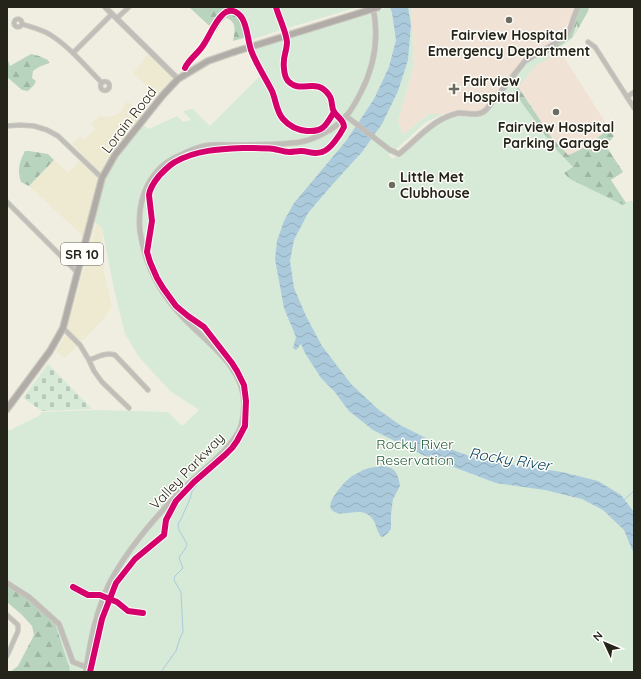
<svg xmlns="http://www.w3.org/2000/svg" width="641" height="679" font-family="Quicksand,sans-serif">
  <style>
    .built { fill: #eeead2 }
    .medical { fill: #f0e3d6 }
    .forest { fill: url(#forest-firs) }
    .cemetery { fill: url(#cemetery-stones) }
    .green { fill: #d7ead8 }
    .water { fill: url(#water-waves) }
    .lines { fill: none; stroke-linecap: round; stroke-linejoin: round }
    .stream { stroke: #abcadc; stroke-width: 1 }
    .minor-casing { stroke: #cac9be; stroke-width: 5.5 }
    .tertiary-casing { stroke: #cac9be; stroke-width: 6 }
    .primary-casing { stroke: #cac9be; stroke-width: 8 }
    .minor { stroke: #c1beba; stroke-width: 3.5 }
    .tertiary { stroke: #c1beba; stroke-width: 4.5 }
    .primary { stroke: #b1aca8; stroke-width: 5.5 }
    .primary-bridge-casing { stroke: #cac9be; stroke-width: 8; stroke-linecap: butt }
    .primary-bridge { stroke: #b1aca8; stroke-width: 5.5 }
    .cycleway-casing { stroke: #fffefa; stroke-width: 8 }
    .cycleway { stroke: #d6006c; stroke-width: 6 }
    .poi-dot { fill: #6c6b60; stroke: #fffefa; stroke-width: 1.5 }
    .labels { text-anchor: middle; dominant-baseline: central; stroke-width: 3; stroke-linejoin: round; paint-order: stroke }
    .shield { fill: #fffefa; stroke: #66655e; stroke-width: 1 }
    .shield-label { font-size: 13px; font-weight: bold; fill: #25241b }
    .poi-label { font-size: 14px; font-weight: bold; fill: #25241b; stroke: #fffefa }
    .street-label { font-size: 14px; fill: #25241b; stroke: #fffefa }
    .park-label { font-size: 14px; fill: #1e593d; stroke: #fffefa }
    .water-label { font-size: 15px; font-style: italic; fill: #013c5c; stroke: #fffefa }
  </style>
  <defs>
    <pattern id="forest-firs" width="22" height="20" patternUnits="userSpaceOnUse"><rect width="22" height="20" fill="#b9d4be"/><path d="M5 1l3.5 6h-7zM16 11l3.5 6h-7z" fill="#9fb6a3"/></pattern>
    <pattern id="cemetery-stones" width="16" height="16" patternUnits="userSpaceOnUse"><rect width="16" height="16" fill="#d7ead8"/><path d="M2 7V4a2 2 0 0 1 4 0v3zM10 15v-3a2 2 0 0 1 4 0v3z" fill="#b8c9b9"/></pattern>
    <pattern id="water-waves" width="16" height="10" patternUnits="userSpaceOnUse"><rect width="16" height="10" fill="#abcadc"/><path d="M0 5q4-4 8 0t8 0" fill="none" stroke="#93adbc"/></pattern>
  </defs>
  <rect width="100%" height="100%" fill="#f0eee0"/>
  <g class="built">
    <path d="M149,53L174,78L158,97L133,73Z"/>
    <path d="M125,99L143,116L112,154L99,178L84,237L29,186L54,160L68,173L84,156L72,144L80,136L84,140L95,129L91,124L100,116L110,117L120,113L125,104Z"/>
    <path d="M96,222L102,228L104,272L112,307L99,324L65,358L56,352L65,336L92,241Z"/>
  </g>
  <path class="medical" d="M412,7H576L563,32L553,40L614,136L573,167L514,92L526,77L516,68L482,112L458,110L443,114H429L403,135L398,121L414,64L411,8Z"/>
  <g class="forest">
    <path d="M189,7H351L251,39L250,36L233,41C235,32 237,21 226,18L221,23L216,32Z"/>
    <path d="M580,7H589L588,11L578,29L572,38L543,57L539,54C548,48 567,39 571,31C575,25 577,15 580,7Z"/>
    <path d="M31,54L39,56L48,60L49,63L39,67L33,71L32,78L36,81L34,85L28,91L22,90L7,77V58L10,66Z"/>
    <path d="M526,77L518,87L552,138L568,155C582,151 597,138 609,129L614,136L606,146L623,172L611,180L626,203L631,201L634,204V271L478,116L485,114L493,105Z"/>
    <path d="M25,151H29L48,154L54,160L29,186L21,182C17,170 19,163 25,151Z"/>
    <path d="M7,510L38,563L73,672H10L18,666L34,635L32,626L22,615L7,602Z"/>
  </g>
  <path class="cemetery" d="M48,364L92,409L42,411L23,398Z"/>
  <g class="green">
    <path d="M235,7H358L251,39L243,15Z"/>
    <path d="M389,7H412L411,9L414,64L398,121L403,135L429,114H443L426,122L393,152L390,150L389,155L393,159L429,126L458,112L484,115L512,76L524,61L539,54L543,57L572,38L577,23L578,29L572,38L546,60L535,66L514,92L554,147L573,167L564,173L570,179L623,205L631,201L634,204V672H68L70,670L54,620L7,581V429L10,430L39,416L42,412L95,410L168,412L182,426L199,410L170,391L139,357L125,334L114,289L102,228L92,219L104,175L143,125L149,129L177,116L183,122L191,120L183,111L193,109L210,126L262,74L254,55L251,44Z"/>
  </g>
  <g class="water">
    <path d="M390,7H408L411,25L408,60L398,91L382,124L362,152L332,185L308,213L294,240L290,261L294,288L306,316L322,346L351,384L379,410L400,425L442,446L480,460L562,472L598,481L621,495L634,512V554L624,530L603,510L582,499L545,490L496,483L427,457L373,430L349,411L334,391L321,378L305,353L301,344L300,345L296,350L293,348L296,337L284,308L275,259L277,241L284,221L294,203L346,141L374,99L389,67L396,40L392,13Z"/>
    <path d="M384,466C396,468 398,474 400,486L393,499L391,514V529L388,533L383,537L380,536L379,533L378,532C377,529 376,526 375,523C364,501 342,521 332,510C330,508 330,505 331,502C334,494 345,481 352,476C356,474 360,472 363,470C370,467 377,467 384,466Z"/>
  </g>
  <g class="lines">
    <g class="stream">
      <path d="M624,500L634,491"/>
      <path d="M161,672L176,651L180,638L183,632L181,592L174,580L175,576L183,568L179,558C181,553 186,550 187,544L179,530L178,526L179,522L181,519L190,499L192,491L197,485"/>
    </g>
    <g class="minor-casing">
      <g id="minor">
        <path d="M117,18L129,7"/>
        <circle cx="18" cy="23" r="4"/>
        <path d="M22,24C31,27 40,29 49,34C69,46 85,66 102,83"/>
        <path d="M588,42L595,47L634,108"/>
        <path d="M73,53L112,14"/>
        <circle cx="105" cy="86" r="4.5"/>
        <path d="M627,97L634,92"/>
        <path d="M7,126L20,125L34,126L47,130L58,136L102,178"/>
        <path d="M7,202L77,272"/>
        <path d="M63,328L80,345L89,360L94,371L102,382L129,408"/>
        <path d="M89,360C98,357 105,352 115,355L148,390"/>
        <path d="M7,615L18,625V631L7,656"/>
      </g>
    </g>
    <g class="tertiary-casing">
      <g id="tertiary">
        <path d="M105,7L178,79"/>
        <path d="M346,116L390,150L399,154C413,143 425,128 442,119C447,117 454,113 460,113C469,113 478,117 486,110L525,61L549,47L567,35L570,29L574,17L578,7"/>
        <path d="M7,583L29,597L59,624L73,662L86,667"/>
        <path d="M86,672C86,663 89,654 90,645C94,624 100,603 109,584C123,557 143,532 163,510C169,503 175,496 182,490C198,473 233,449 241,426C243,419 244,411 244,404C244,364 202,340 179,313C158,290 145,263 140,232C138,212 142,191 154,175C161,165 172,158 183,154C190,150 197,148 204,146C214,144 226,145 236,145C255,145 273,145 291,143C296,143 301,142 305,141C314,139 322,134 330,130C336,126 342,121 347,115C353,108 357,100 361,92C375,65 379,36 373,7"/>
      </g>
    </g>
    <g class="primary-casing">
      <path id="primary" d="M7,409L50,351L63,328L102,178L115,155L163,95L178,79L208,61L234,52"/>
    </g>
    <use href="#minor" class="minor"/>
    <use href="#tertiary" class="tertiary"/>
    <use href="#primary" class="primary"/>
    <g class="primary-bridge-casing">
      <path id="primary-bridge" d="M234,52L379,7"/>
    </g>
    <use href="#primary-bridge" class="primary-bridge"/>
    <g class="cycleway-casing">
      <g id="cycleway">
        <path d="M185,68C188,60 199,53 204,44C210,35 217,17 226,12C232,9 238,12 242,18C247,25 248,41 251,50C256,64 265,77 272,91C276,100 276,111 283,119C289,126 297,130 307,131C324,132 326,125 334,112"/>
        <path d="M73,587L88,595H100L117,602L128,611L143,613"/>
        <path d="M90,672L102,619L116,583L135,559L164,535L166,520L176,501L194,482L225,455L232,448L237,441L245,426L246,401L244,385L237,371L232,363L204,327L188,316L176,306L163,288L157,278L150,262L147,252L152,221L149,195C150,188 154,182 159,176C164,171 169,165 175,162C196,150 220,149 243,148C253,148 264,148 274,149C279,150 284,152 289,152C293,152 297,151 301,151C309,151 313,155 322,152C330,150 340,135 344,127C344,120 338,118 334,112C331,107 333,100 329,95C316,76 301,95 288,81C283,75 283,61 285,54C286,50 287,46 287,42C286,31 279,18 276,7"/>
      </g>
    </g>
    <use href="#cycleway" class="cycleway"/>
  </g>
  <g class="poi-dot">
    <circle cx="509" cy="20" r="4"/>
    <path d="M452 83h4v4h4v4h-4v4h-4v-4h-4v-4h4z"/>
    <circle cx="556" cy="112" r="4"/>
    <circle cx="392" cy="185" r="4"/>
  </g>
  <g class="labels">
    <rect class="shield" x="61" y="243" width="42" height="22" rx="3"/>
    <g class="shield-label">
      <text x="82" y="254">SR 10</text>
    </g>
    <g class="poi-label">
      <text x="509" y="35">Fairview Hospital<tspan x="509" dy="16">Emergency Department</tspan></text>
      <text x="463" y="81" text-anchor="start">Fairview<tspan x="463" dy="16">Hospital</tspan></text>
      <text x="556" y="127">Fairview Hospital<tspan x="556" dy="16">Parking Garage</tspan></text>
      <text x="400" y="177" text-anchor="start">Little Met<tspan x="400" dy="16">Clubhouse</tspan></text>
    </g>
    <g class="street-label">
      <text transform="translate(129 120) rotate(-52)">Lorain Road</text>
      <text transform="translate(187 471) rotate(-46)">Valley Parkway</text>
    </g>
    <g class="park-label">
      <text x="415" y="444">Rocky River<tspan x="415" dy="16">Reservation</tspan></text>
    </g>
    <g class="water-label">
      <text transform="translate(510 459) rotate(9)">Rocky River</text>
    </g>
  </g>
  <rect width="641" height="679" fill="none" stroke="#25241b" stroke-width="16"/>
  <g transform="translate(605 643) rotate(314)" stroke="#fffefa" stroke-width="3" paint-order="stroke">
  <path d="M0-3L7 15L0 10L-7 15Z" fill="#25241b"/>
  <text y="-6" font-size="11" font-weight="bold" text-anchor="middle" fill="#25241b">N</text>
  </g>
</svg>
